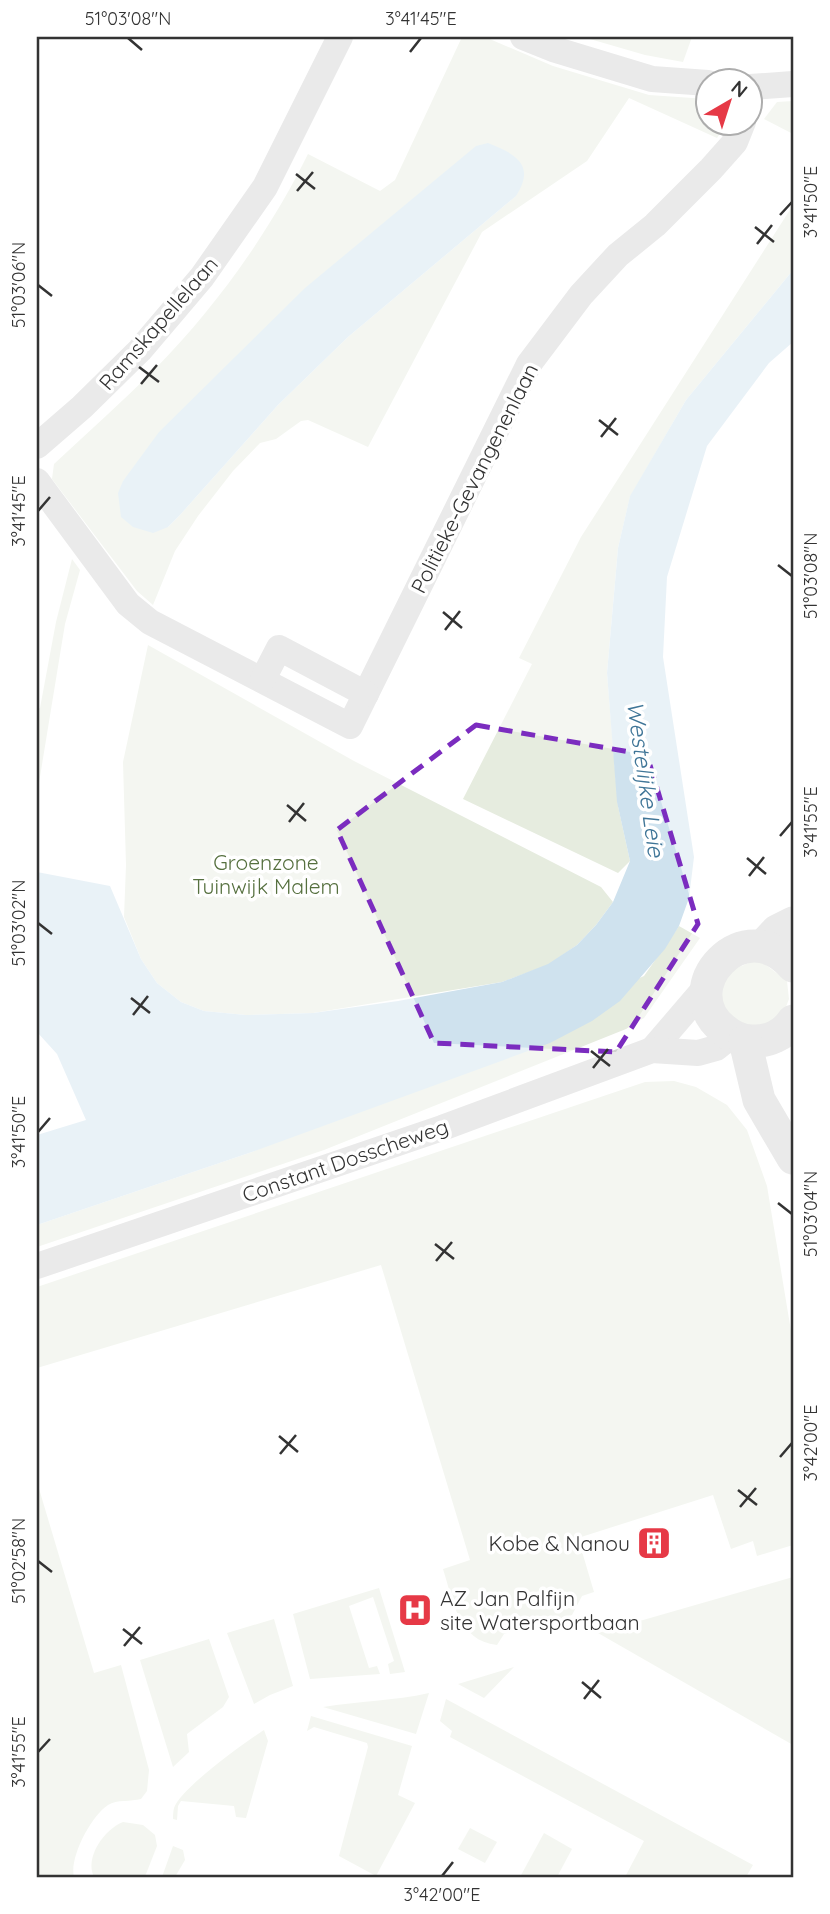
<svg xmlns="http://www.w3.org/2000/svg" width="830" height="1914" font-family="Quicksand,sans-serif">
  <style>
    .green { fill: #e6ecdf; fill-rule: evenodd }
    .water { fill: #cfe2ee }
    .lines { fill: none; stroke-linecap: round; stroke-linejoin: round }
    .minor { stroke: #d0d0d0; stroke-width: 26 }
    .tertiary { stroke: #d0d0d0; stroke-width: 33 }
    .marked { fill: none; stroke: #7b2cbf; stroke-width: 5; stroke-dasharray: 14 9; stroke-linejoin: round }
    .ticks { fill: none; stroke: #333; stroke-width: 2.5 }
    .labels { text-anchor: middle; dominant-baseline: central; stroke-width: 7; stroke-linejoin: round; paint-order: stroke }
    .street-label { font-size: 21px; fill: #333; stroke: #fff }
    .park-label { font-size: 21px; fill: #56703f; stroke: #fff }
    .poi-label { font-size: 21px; fill: #333; stroke: #fff; text-anchor: end }
    .water-label { font-size: 23px; font-style: italic; fill: #3f7597; stroke: #fff }
    .neatline { fill: none; stroke: #333; stroke-width: 2.5 }
    .ticks-label { font-size: 18px; text-anchor: middle; fill: #333 }
  </style>
  <rect width="100%" height="100%" fill="#fff"/>
  <g class="green">
    <path d="M462,37H485L553,66L649,95L707,99L708,122L727,123L717,138L629,98L587,161L482,232L368,447L308,420L301,421L276,439L260,443L233,471L198,516L175,551L153,605L137,591L52,479L54,464C88,432 123,401 156,368C217,306 270,231 308,154L380,191L395,180ZM516,196L348,337L278,405L180,515L168,527L123,481Z"/>
    <path d="M583,37H692L683,62L645,55Z"/>
    <path d="M793,101V134L764,119L777,102Z"/>
    <path d="M793,205V270L686,400L630,497L618,548L607,673L618,806L630,861L618,873L463,799L532,664L519,658L581,537Z"/>
    <path d="M72,559L80,570L65,624L37,795V709L40,708L56,622Z"/>
    <path d="M148,645L354,761L601,887L613,902L596,925L577,945L548,965L502,982L313,1013L246,1015L204,1011L181,1002L157,983L141,959L124,917L126,865L123,762Z"/>
    <path d="M679,926L700,938L644,1018L626,1029L324,1150L37,1247V1225L252,1152L644,976Z"/>
    <path d="M758,959L787,981L789,999L782,1017L749,1031L720,1009L725,973Z"/>
    <path d="M674,1081L696,1087L727,1105L747,1130L767,1186L793,1343V1545L757,1556L753,1541L731,1549L713,1495L578,1538L594,1592L582,1596L572,1615L504,1634L497,1645C458,1641 453,1600 443,1569L470,1560L381,1265L37,1368V1287L645,1082Z"/>
    <path d="M37,1482L94,1673L121,1665L149,1770L147,1791L141,1799C131,1802 117,1799 108,1805C91,1816 69,1858 74,1877H37Z"/>
    <path d="M793,1577V1745L598,1633Z"/>
    <path d="M379,1588L405,1672L390,1674L388,1664L394,1661L373,1597L349,1606L369,1668L377,1666L380,1674L310,1679L293,1614Z"/>
    <path d="M274,1619L293,1686L270,1695L254,1704L227,1633Z"/>
    <path d="M209,1639L229,1697L223,1707L187,1734L189,1752L173,1767L140,1660Z"/>
    <path d="M514,1667L484,1698L458,1684Z"/>
    <path d="M429,1693L416,1734L323,1707C359,1701 394,1701 429,1693Z"/>
    <path d="M446,1699L753,1865L746,1877H625L644,1841L450,1737L452,1731L440,1721Z"/>
    <path d="M311,1716L412,1746L398,1795L415,1803L376,1876L339,1856L368,1747L367,1743L314,1727L307,1731Z"/>
    <path d="M264,1730L268,1741L246,1818L236,1817L234,1806L181,1801L178,1806L177,1820L173,1819C173,1816 173,1812 174,1808C180,1789 245,1742 264,1730Z"/>
    <path d="M123,1822L143,1825L155,1835L157,1846L146,1874L144,1877H94C84,1857 105,1829 123,1822Z"/>
    <path d="M470,1828L497,1842L485,1863L458,1849Z"/>
    <path d="M544,1833L572,1849L557,1877H520Z"/>
    <path d="M173,1846L183,1850L185,1860L175,1877H162Z"/>
  </g>
  <g class="water">
    <path d="M488,143C516,154 536,165 516,196L348,337L278,405L180,515L168,527L153,533L133,527L121,517L118,493L123,481L159,432L305,288L476,146Z"/>
    <path d="M793,270V342L769,363L707,446L667,577L663,657L694,857L689,898L679,926L665,949L620,1001L592,1021L550,1043L252,1152L37,1225V1135L86,1120L57,1054L37,1032V872L110,886L141,959L157,983L181,1002L204,1011L246,1015L313,1013L398,1001L502,982L548,964L577,945L596,925L613,902L630,861L617,802L607,673L618,548L630,496L686,400Z"/>
  </g>
  <g class="lines">
    <g class="minor">
      <path d="M523,37L553,49L652,79L708,83"/>
      <path d="M750,87L793,84"/>
      <path d="M37,446L82,407L140,350L202,277L265,187L340,37"/>
      <path d="M37,481L128,604L150,622L350,726L529,364L581,295L618,255L655,225L711,169L735,142L743,122"/>
      <path d="M263,679L279,648L366,694"/>
      <path d="M652,1050L706,987"/>
      <path d="M37,1266L442,1128L652,1050L698,1053L716,1048L731,1036"/>
    </g>
    <g class="tertiary">
      <path d="M763,946L777,931L793,923"/>
      <path d="M793,966C744,909 673,988 723,1029C731,1036 741,1041 752,1041C768,1042 784,1035 793,1021"/>
      <path d="M745,1041L759,1100L793,1158"/>
    </g>
  </g>
  <path d="M0 0H830V1914H0ZM476,725L647,755L698,924L616,1052L434,1043L337,830Z" fill="#fff" fill-opacity=".55" fill-rule="evenodd"/>
  <path class="marked" d="M476,725L647,755L698,924L616,1052L434,1043L337,830Z"/>
  <path class="ticks" d="M128,38L142,50M410,52L421,38M296,174L315,189M297,191L313,172M780,215L792,202M755,227L774,242M757,244L772,225M38,285L52,296M139,367L159,382M141,384L157,365M599,420L618,435M601,437L616,418M38,511L50,497M778,565L792,576M443,612L462,628M445,630L460,611M287,805L306,821M289,822L304,803M780,836L792,822M747,858L766,874M749,876L764,857M38,923L52,934M131,998L150,1013M133,1015L148,996M591,1051L610,1066M593,1068L608,1049M38,1132L50,1118M778,1203L792,1214M435,1244L454,1259M436,1261L452,1242M279,1436L298,1452M280,1454L296,1435M780,1457L792,1443M738,1490L757,1505M740,1507L756,1488M38,1561L52,1572M123,1629L142,1644M124,1646L140,1627M582,1682L601,1698M584,1699L599,1680M38,1752L50,1739M442,1876L453,1862"/>
  <defs>
    <g id="building-square" transform="scale(1.75)"><rect x="-9" y="-9" width="18" height="18" rx="4" fill="#e63946" stroke="#fff"/><path d="M-4-6H4V6H1V3H-1V6H-4ZM-2.5-4.3h1.7v1.8h-1.7ZM.8-4.3h1.7v1.8H.8ZM-2.5-1h1.7V.8h-1.7ZM.8-1h1.7V.8H.8Z" fill="#fff"/></g>
    <g id="hospital-square" transform="scale(1.75)"><rect x="-9" y="-9" width="18" height="18" rx="4" fill="#e63946" stroke="#fff"/><path d="M-5-5h3v3.5h4V-5h3V5h-3V1.5h-4V5h-3Z" fill="#fff"/></g>
  </defs>
  <g fill-rule="evenodd">
    <use href="#building-square" x="654" y="1543"/>
    <use href="#hospital-square" x="415" y="1610"/>
  </g>
  <g class="labels">
    <g class="street-label">
      <text transform="translate(158 323) rotate(-49)">Ramskapellelaan</text>
      <text transform="translate(474 478) rotate(-63)">Politieke-Gevangenenlaan</text>
      <text transform="translate(345 1160) rotate(-19)">Constant Dosscheweg</text>
    </g>
    <g class="park-label">
      <text x="266" y="862">Groenzone<tspan x="266" dy="24">Tuinwijk Malem</tspan></text>
    </g>
    <g class="poi-label">
      <text x="630" y="1543">Kobe &amp; Nanou</text>
      <text x="440" y="1598" text-anchor="start">AZ Jan Palfijn<tspan x="440" dy="24">site Watersportbaan</tspan></text>
    </g>
    <g class="water-label">
      <text transform="translate(646 779) rotate(82)">Westelijke Leie</text>
    </g>
  </g>
  <rect width="830" height="1914" fill="none" stroke="#ffffff" stroke-width="77"/>
  <g transform="translate(729 102) rotate(39)"><circle r="33" fill="#ffffff" stroke="#adadad" stroke-width="2"/>
  <path d="M0-5L12 26L0 18L-12 26Z" fill="#e63946"/>
  <text y="-10" font-size="19" font-weight="bold" text-anchor="middle" fill="#333333">N</text>
  </g>
  <rect x="38" y="38" width="754" height="1838" class="neatline"/>
  <g class="ticks-label">
    <text x="128" y="25">51°03'08"N</text>
    <text x="421" y="25">3°41'45"E</text>
    <text transform="translate(811 202) rotate(-90)" y="6">3°41'50"E</text>
    <text transform="translate(19 285) rotate(-90)" y="6">51°03'06"N</text>
    <text transform="translate(19 511) rotate(-90)" y="6">3°41'45"E</text>
    <text transform="translate(811 576) rotate(-90)" y="6">51°03'08"N</text>
    <text transform="translate(811 822) rotate(-90)" y="6">3°41'55"E</text>
    <text transform="translate(19 923) rotate(-90)" y="6">51°03'02"N</text>
    <text transform="translate(19 1132) rotate(-90)" y="6">3°41'50"E</text>
    <text transform="translate(811 1214) rotate(-90)" y="6">51°03'04"N</text>
    <text transform="translate(811 1443) rotate(-90)" y="6">3°42'00"E</text>
    <text transform="translate(19 1561) rotate(-90)" y="6">51°02'58"N</text>
    <text transform="translate(19 1752) rotate(-90)" y="6">3°41'55"E</text>
    <text x="442" y="1901">3°42'00"E</text>
  </g>
</svg>
